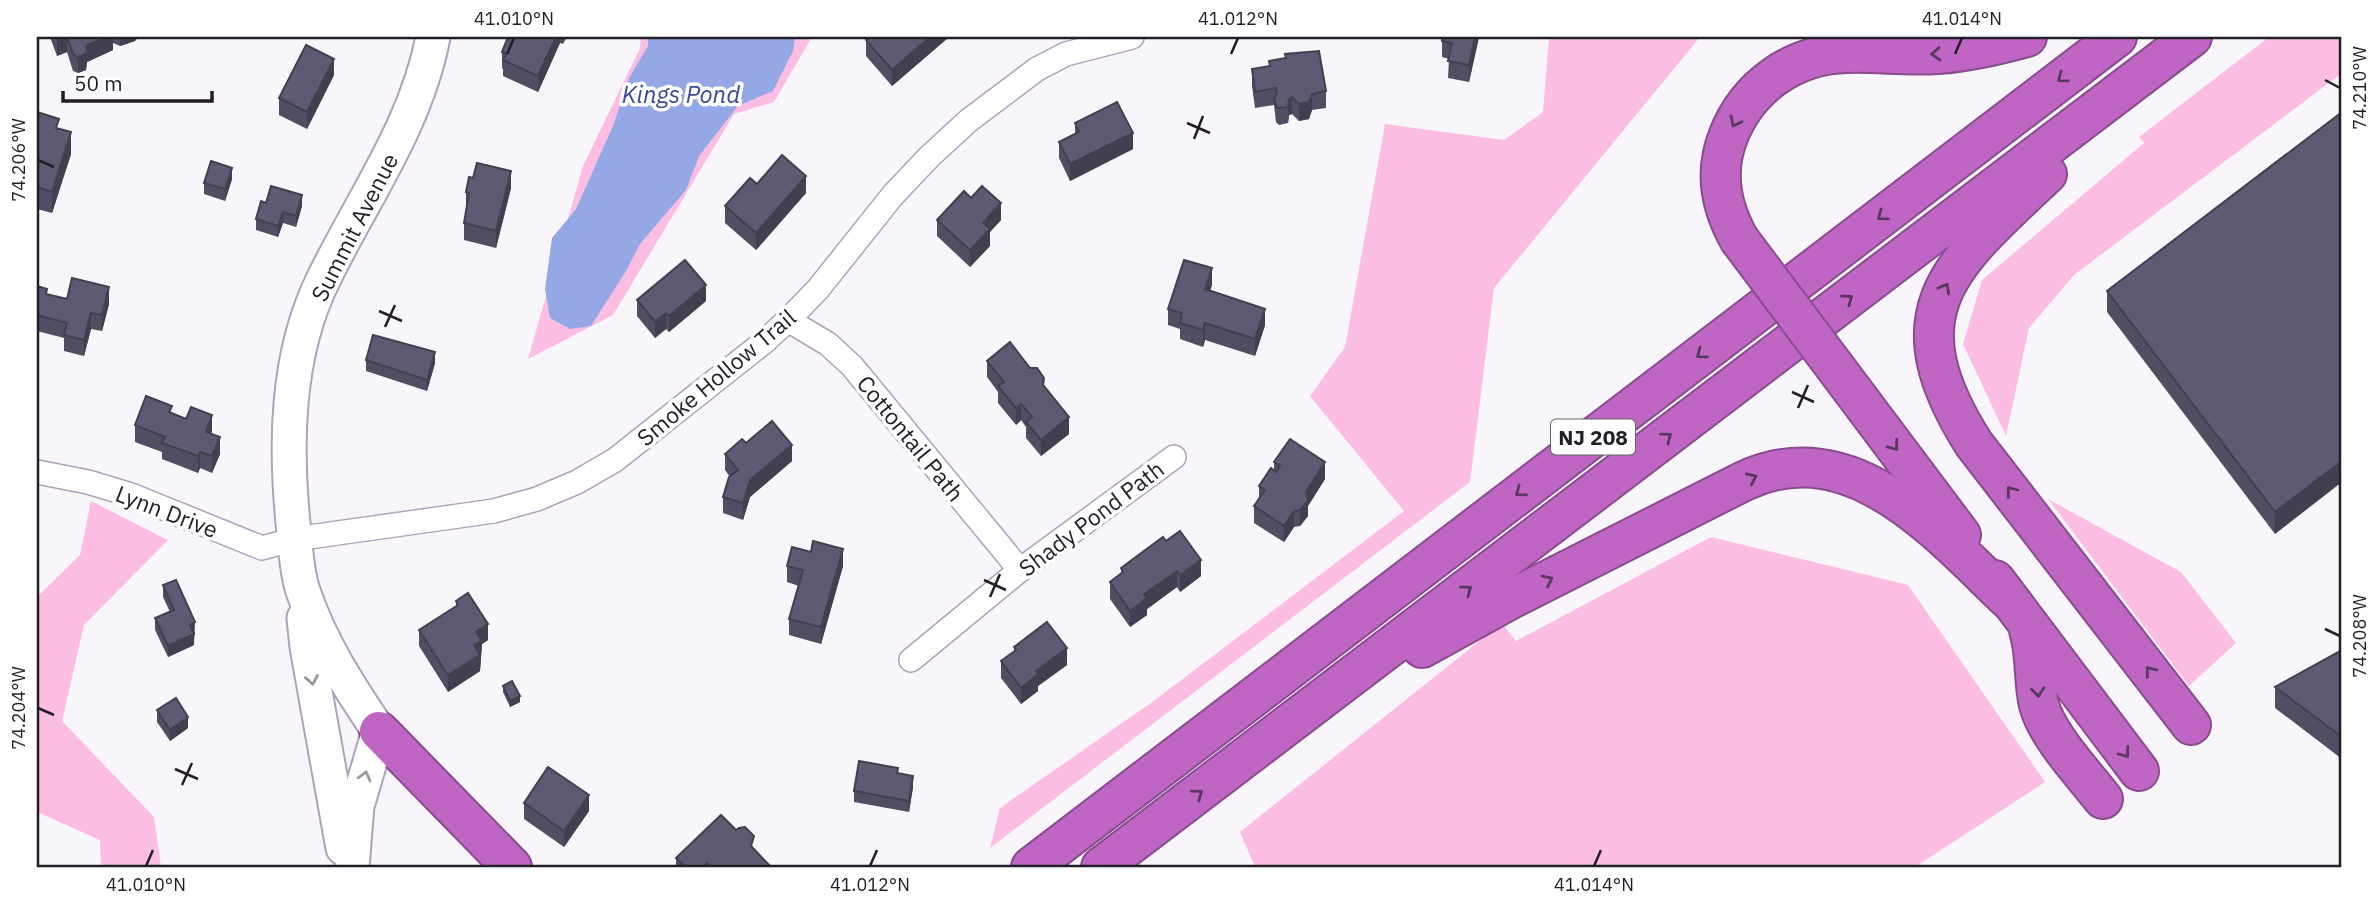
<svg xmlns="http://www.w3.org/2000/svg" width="2379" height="904" font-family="'IBM Plex Sans',sans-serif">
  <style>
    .green { fill: #fcbde2 }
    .water { fill: #95a8e6 }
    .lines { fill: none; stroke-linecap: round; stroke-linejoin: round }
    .street-casing { stroke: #aea2bb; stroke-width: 26 }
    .secondary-casing { stroke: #aea2bb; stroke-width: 37 }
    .highway-casing { stroke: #884c8e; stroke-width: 42 }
    .street { stroke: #fff; stroke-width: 23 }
    .secondary { stroke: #fff; stroke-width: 33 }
    .highway { stroke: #bf66c5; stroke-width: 38 }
    .highway-bridge-casing { stroke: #884c8e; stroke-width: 42; stroke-linecap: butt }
    .highway-bridge { stroke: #bf66c5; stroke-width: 38 }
    .wall { fill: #504e63 }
    .shaded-wall { fill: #414050 }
    .building { fill: #5d5b73; stroke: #414050; stroke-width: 2 }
    .oneway { stroke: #59375e }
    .oneway2 { stroke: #9c999e }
    .ticks { fill: none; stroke: #221d27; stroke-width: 2.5 }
    .labels { text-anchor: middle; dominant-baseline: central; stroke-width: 7; stroke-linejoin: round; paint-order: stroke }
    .shield { fill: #fff; stroke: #646168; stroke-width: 2 }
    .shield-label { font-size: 21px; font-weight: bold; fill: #221d27 }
    .street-label { font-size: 23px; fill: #221d27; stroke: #fff }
    .water-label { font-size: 24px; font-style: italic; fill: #384a94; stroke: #fff }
    .neatline { fill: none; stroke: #221d27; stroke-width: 2.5 }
    .ticks-label { font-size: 18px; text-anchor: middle; fill: #221d27 }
  </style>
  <rect width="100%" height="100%" fill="#f9f6fb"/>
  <g class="green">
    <path d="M641,37H812L774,102L734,114L613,315L528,359L583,166L640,48Z"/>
    <path d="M1549,37H1700L1494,288L1470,482L990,848L1000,808L1155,700L1404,511L1310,396L1345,347L1385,124L1504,140L1543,112Z"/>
    <path d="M2269,37H2342V73L2074,275L2029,328L2006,436L1963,344L1982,280L2144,143L2139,137Z"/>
    <path d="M2048,499L2181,572L2236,643L2189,686Z"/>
    <path d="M91,501L168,540L84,625L62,721L154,817L161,867H101L100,840L37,812V597L80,555Z"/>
    <path d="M1711,537L1908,585L2045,782L1915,867H1255L1240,832L1502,623L1516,641Z"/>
  </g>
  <path class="water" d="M648,37H795L793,51L773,91L738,106L699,156L686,190L640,244L626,271L591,326L570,329L550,318L545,289L552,238L576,209L613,126L629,78L648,46Z"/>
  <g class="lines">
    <g class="street-casing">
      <g id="street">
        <path d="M788,320L828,344L852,366L1020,570"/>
        <path d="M37,472L88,482L131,495L262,548L295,539L494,511L537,499L577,482L615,460L764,342L788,320L818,289L893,195L929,157L968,121L1037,69L1066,54L1132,37"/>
        <path d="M911,660L1020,570L1174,457"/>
      </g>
    </g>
    <g class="secondary-casing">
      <g id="secondary">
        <path d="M304,618L307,647L343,848"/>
        <path d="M352,867L357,806L379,731C349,687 320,642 303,591C297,574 296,552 294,533C285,449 285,356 324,278C363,198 416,126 433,37"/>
      </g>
    </g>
    <g class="highway-casing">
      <g id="highway">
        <path d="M2047,174C1949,266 1890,312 1974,444L2191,725"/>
        <path d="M1739,239C1721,207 1714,173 1728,137C1747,87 1793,54 1847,53C1877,52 1907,56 1938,54C1968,52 1998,45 2027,37"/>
        <path d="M1853,391L1961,535"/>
        <path d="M1995,580L2139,771"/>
        <path d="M2029,630C2037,656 2033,681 2039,705C2048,737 2083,773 2103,799"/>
        <path d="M1422,648L1509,600L1744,481C1852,430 1939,534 2010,601"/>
        <path d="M379,731L512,867"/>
        <path d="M1031,867L2117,37"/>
        <path d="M1101,867L2192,37"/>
      </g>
    </g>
    <use href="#street" class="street"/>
    <use href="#secondary" class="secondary"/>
    <use href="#highway" class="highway"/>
    <g class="highway-bridge-casing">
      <path id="highway-bridge" d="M1739,239L1853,391"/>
    </g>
    <use href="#highway-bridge" class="highway-bridge"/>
  </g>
  <g class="wall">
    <path d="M50,37H138L135,41L120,46L113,43V50L87,62L86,70L78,73L73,71L67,52L57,56Z"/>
    <path d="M508,37H567L563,44L560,43L538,92L503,76V69L502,68V52Z"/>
    <path d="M869,37H949L892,86L866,56V40Z"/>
    <path d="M1441,37H1479L1469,82L1448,78L1449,59L1442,57V40H1441Z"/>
    <path d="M1285,54L1326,91V108L1312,110L1309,119L1299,121L1292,114L1289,115L1288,123L1279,125L1276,122L1274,105L1255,108L1252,86V69L1269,66V61L1285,58Z"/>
    <path d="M334,75L307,129L279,115V98Z"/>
    <path d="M37,112L59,129L71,154L52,213L37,209Z"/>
    <path d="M2342,112L2275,534L2107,312V291Z"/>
    <path d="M1075,123L1133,149L1070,181L1059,158V142L1075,134Z"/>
    <path d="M232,179L225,201L204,194V183Z"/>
    <path d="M511,188L496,248L464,240V223L467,209L466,208V192Z"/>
    <path d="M806,193L756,250L725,223V206Z"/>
    <path d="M971,198L1001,220L990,232V246L970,267L937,236V220Z"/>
    <path d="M266,203L302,206L296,227L283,223L278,237L256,230V219Z"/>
    <path d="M1212,285L1210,291L1265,325L1255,356L1205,340L1203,347L1180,339V329L1168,325V309Z"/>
    <path d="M37,286L47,294L67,299L109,304L102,331L91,329L84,356L64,351V338L37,331Z"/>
    <path d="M637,300L706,301L669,332L666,329L655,338L637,316Z"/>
    <path d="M366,360L435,363L427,391L366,371Z"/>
    <path d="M987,361L1044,386L1069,434L1041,456L1026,438V427L1021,420L1016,425L998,403V392L987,377Z"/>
    <path d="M172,413L212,431L211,434L220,454L212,473L200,468L198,473L162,459V452L135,442V425Z"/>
    <path d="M746,443L792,461L750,497L743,520L723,513V497L730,477L725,470V454Z"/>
    <path d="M1274,462L1325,479L1308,506V516L1300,526L1294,527L1284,542L1254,523V506L1259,498V486L1274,470Z"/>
    <path d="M1166,541L1201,576L1180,592L1177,587L1147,609V615L1130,627L1110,599V582L1121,574V568Z"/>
    <path d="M811,552L843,566L821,644L789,635V619L799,586L787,582V566Z"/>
    <path d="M163,585L195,633L194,634V645L168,657L155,630V618L170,612L163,597Z"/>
    <path d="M456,601L488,640L482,644L480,671L448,692L419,646V630L456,606Z"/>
    <path d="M1014,647L1067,665L1038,686V691L1021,704L1001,678V661L1014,651Z"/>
    <path d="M2342,650V759L2275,708V687Z"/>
    <path d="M503,686L520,702L510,707L503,692Z"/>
    <path d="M157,710L188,728L170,741L157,722Z"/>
    <path d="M898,774L913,787L909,812L854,802V791Z"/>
    <path d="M524,803L589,811L564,847L524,819Z"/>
    <path d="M754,849L770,867H676V858Z"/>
  </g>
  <g class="shaded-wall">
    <path d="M64,37H67V52L57,56V39Z"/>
    <path d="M107,37H113V50L87,62L86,70L78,73V57L87,45Z"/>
    <path d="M120,37H138L135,41L120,46Z"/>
    <path d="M556,37H560V43L538,92V76Z"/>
    <path d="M930,37H949L892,86V70Z"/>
    <path d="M1475,37H1479L1469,82V65Z"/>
    <path d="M334,59V75L307,129V112Z"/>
    <path d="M1312,94V110L1309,119L1299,121V104Z"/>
    <path d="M1292,97V114L1289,115L1288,123V107L1289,99Z"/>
    <path d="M71,132V154L52,213V192Z"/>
    <path d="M1133,133V149L1070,181V164Z"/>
    <path d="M232,168V179L225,201V189Z"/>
    <path d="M511,171V188L496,248V231Z"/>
    <path d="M806,176V193L756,250V233Z"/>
    <path d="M302,195V206L296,227V216Z"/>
    <path d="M1001,203V220L990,232V246L970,267V250L983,223Z"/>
    <path d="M283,212V223L278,237V226Z"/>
    <path d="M1212,268V285L1205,306V289Z"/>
    <path d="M706,285V301L669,332V316Z"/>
    <path d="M109,287V304L102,331V315Z"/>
    <path d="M1265,309V325L1255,356V339Z"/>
    <path d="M91,313V329L84,356V340Z"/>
    <path d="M666,313V329L655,338V322Z"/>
    <path d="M1205,323V340L1203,347V330Z"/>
    <path d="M435,352V363L427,391V380Z"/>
    <path d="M1021,404V420L1016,425V408Z"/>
    <path d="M212,415V431L206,448V432Z"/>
    <path d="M1069,417V434L1041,456V440Z"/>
    <path d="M220,437V454L212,473V456Z"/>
    <path d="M792,445V461L750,497L743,520V503L750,480Z"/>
    <path d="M200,452V468L198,473V456Z"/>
    <path d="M2342,461V482L2275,534V512Z"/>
    <path d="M1325,462V479L1308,506V516L1300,526V510L1306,492Z"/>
    <path d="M1294,511V527L1284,542V526Z"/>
    <path d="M843,549V566L821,644V627Z"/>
    <path d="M1201,560V576L1180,592V575Z"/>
    <path d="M1177,571V587L1147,609V615L1130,627V611L1144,594Z"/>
    <path d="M195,622L194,645L168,657V646L190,625Z"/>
    <path d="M488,624V640L482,644L480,671L448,692V675L476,632Z"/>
    <path d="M1067,648V665L1038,686V691L1021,704V688L1036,671Z"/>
    <path d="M520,696V702L510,707V701Z"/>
    <path d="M188,717V728L170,741V730Z"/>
    <path d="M913,776V787L909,812V801Z"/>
    <path d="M589,795V811L564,847V831Z"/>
  </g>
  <g class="building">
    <path d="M67,37H107L87,45L86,54L78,57L73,54Z"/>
    <path d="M508,37H556L538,76L503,60L506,54L502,52Z"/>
    <path d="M870,37H930L892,70L866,40Z"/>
    <path d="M1443,37H1475L1469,65L1448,61L1452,43L1442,41Z"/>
    <path d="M306,45L334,59L307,112L279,98Z"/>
    <path d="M1319,51L1326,91L1312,94L1309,102L1299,104L1292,97L1289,99L1288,107L1279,108L1276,106L1274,98L1277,94L1276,88L1255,92L1252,69L1270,66L1269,61L1286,58L1285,54Z"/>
    <path d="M1117,102L1133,133L1070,164L1059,142L1079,132L1075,123Z"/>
    <path d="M37,112L59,119L56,128L71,132L52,192L37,187Z"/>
    <path d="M2342,112V461L2275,512L2107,291Z"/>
    <path d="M782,155L806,176L756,233L725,206L750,178L757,184Z"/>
    <path d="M211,161L232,168L225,189L204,183Z"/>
    <path d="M477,163L511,171L496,231L464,223L469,193L466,192L469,177L473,178Z"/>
    <path d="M271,186L302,195L296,216L283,212L278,226L256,219L261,201L266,203Z"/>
    <path d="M982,186L1001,203L983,223L990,229L970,250L937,220L964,191L971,198Z"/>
    <path d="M685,260L706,285L669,316L666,313L655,322L637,300Z"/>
    <path d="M1184,260L1212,268L1205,289L1265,309L1255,339L1205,323L1203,330L1180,323L1182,313L1168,309Z"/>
    <path d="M72,278L109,287L102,315L91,313L84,340L64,335L67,323L37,315V286L47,289L46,294L67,299Z"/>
    <path d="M373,335L435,352L427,380L366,360Z"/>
    <path d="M1010,342L1030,368H1037L1044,378L1043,385L1069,417L1041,440L1026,422L1032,417L1021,404L1016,408L998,386L1004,382L987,361Z"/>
    <path d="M146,396L172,406L169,412L186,419L191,407L212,415L206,432L220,437L212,456L200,452L198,456L162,443L165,437L135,425Z"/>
    <path d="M772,421L792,445L750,480L743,503L723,497L729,477L738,470L725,454L742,439L746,443Z"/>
    <path d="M1290,439L1325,462L1306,492L1308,500L1300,510L1294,511L1284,526L1254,506L1265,490L1259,486L1271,468L1276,472L1280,466L1274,462Z"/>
    <path d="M1180,531L1201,560L1180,575L1177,571L1144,594L1147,598L1130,611L1110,582L1123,572L1121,568L1163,537L1166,541Z"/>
    <path d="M813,541L843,549L821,627L789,619L803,570L787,566L792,547L811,552Z"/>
    <path d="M176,580L195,622L190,625L194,634L168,646L155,618L174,610L163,585Z"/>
    <path d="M468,593L488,624L476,632L482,641L474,645L480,655L448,675L419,630L458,605L456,601Z"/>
    <path d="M1047,622L1067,648L1036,671L1038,674L1021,688L1001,661L1016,650L1014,647Z"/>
    <path d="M2342,650V737L2275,687Z"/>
    <path d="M512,681L520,696L510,701L503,686Z"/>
    <path d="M176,698L188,717L170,730L157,710Z"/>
    <path d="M859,761L898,768L897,773L913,776L909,801L854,791Z"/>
    <path d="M548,767L589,795L564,831L524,803Z"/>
    <path d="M721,815L736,830L739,828L745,827L754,836L751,846L770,866L769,867H711L707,863L703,867H686L676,858Z"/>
  </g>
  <defs><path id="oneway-chevron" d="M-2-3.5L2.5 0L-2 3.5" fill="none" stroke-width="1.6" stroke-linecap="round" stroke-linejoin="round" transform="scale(1.75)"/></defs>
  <g class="oneway">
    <use href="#oneway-chevron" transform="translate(1936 54) rotate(176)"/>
    <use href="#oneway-chevron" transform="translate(2062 78) rotate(143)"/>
    <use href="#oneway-chevron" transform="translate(1735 122) rotate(117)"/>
    <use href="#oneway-chevron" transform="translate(1882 216) rotate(143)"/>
    <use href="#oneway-chevron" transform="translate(1945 288) rotate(-61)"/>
    <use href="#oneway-chevron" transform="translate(1848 299) rotate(-37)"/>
    <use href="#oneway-chevron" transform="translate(1701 354) rotate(143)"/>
    <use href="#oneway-chevron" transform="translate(1667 437) rotate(-37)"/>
    <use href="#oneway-chevron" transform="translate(1894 446) rotate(53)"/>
    <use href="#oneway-chevron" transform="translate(1752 478) rotate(-24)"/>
    <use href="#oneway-chevron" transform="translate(2011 491) rotate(-128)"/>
    <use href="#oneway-chevron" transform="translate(1520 492) rotate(143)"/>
    <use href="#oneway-chevron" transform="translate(1548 580) rotate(-27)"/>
    <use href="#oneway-chevron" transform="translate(1467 590) rotate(-37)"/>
    <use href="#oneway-chevron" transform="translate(2150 671) rotate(-128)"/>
    <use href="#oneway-chevron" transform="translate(2038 692) rotate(84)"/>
    <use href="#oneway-chevron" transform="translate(2125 753) rotate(53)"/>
    <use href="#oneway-chevron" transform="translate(1198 794) rotate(-37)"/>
  </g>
  <g class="oneway2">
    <use href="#oneway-chevron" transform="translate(312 680) rotate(80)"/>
    <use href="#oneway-chevron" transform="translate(365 776) rotate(-75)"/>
  </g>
  <path class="ticks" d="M507,54L514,38M1231,54L1238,38M1955,54L1962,38M2325,80L2340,88M1187,123L1210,133M1194,139L1203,116M38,160L54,167M379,311L402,321M385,327L395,305M1792,392L1814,402M1798,408L1808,385M984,580L1006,590M990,597L1000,574M2325,629L2340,636M38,708L54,715M175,769L198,779M182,785L192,763M146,866L153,850M870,866L877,850M1594,866L1601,850"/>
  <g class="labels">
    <rect class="shield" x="1551" y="419.5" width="84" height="35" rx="5"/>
    <g class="shield-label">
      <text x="1593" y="437">NJ 208</text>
    </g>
    <g class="street-label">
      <text transform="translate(354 227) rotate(-63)">Summit Avenue</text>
      <text transform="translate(716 377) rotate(-40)">Smoke Hollow Trail</text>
      <text transform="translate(911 438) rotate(51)">Cottontail Path</text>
      <text transform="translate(167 511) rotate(21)">Lynn Drive</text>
      <text transform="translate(1091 518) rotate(-37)">Shady Pond Path</text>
    </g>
    <g class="water-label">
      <text x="681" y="94">Kings Pond</text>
    </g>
  </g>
  <rect width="2379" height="904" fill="none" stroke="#ffffff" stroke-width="77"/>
  <path d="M63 91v10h149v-10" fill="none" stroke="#221d27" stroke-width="3.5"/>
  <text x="74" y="91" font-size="21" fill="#221d27" stroke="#ffffff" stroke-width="5" paint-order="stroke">50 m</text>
  <rect x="38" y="38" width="2302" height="828" class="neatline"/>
  <g class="ticks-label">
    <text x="514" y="25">41.010°N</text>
    <text x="1238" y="25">41.012°N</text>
    <text x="1962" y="25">41.014°N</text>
    <text transform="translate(2360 88) rotate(-90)" y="6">74.210°W</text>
    <text transform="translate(19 160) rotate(-90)" y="6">74.206°W</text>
    <text transform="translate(2360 636) rotate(-90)" y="6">74.208°W</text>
    <text transform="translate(19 708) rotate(-90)" y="6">74.204°W</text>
    <text x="146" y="891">41.010°N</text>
    <text x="870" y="891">41.012°N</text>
    <text x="1594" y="891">41.014°N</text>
  </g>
</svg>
